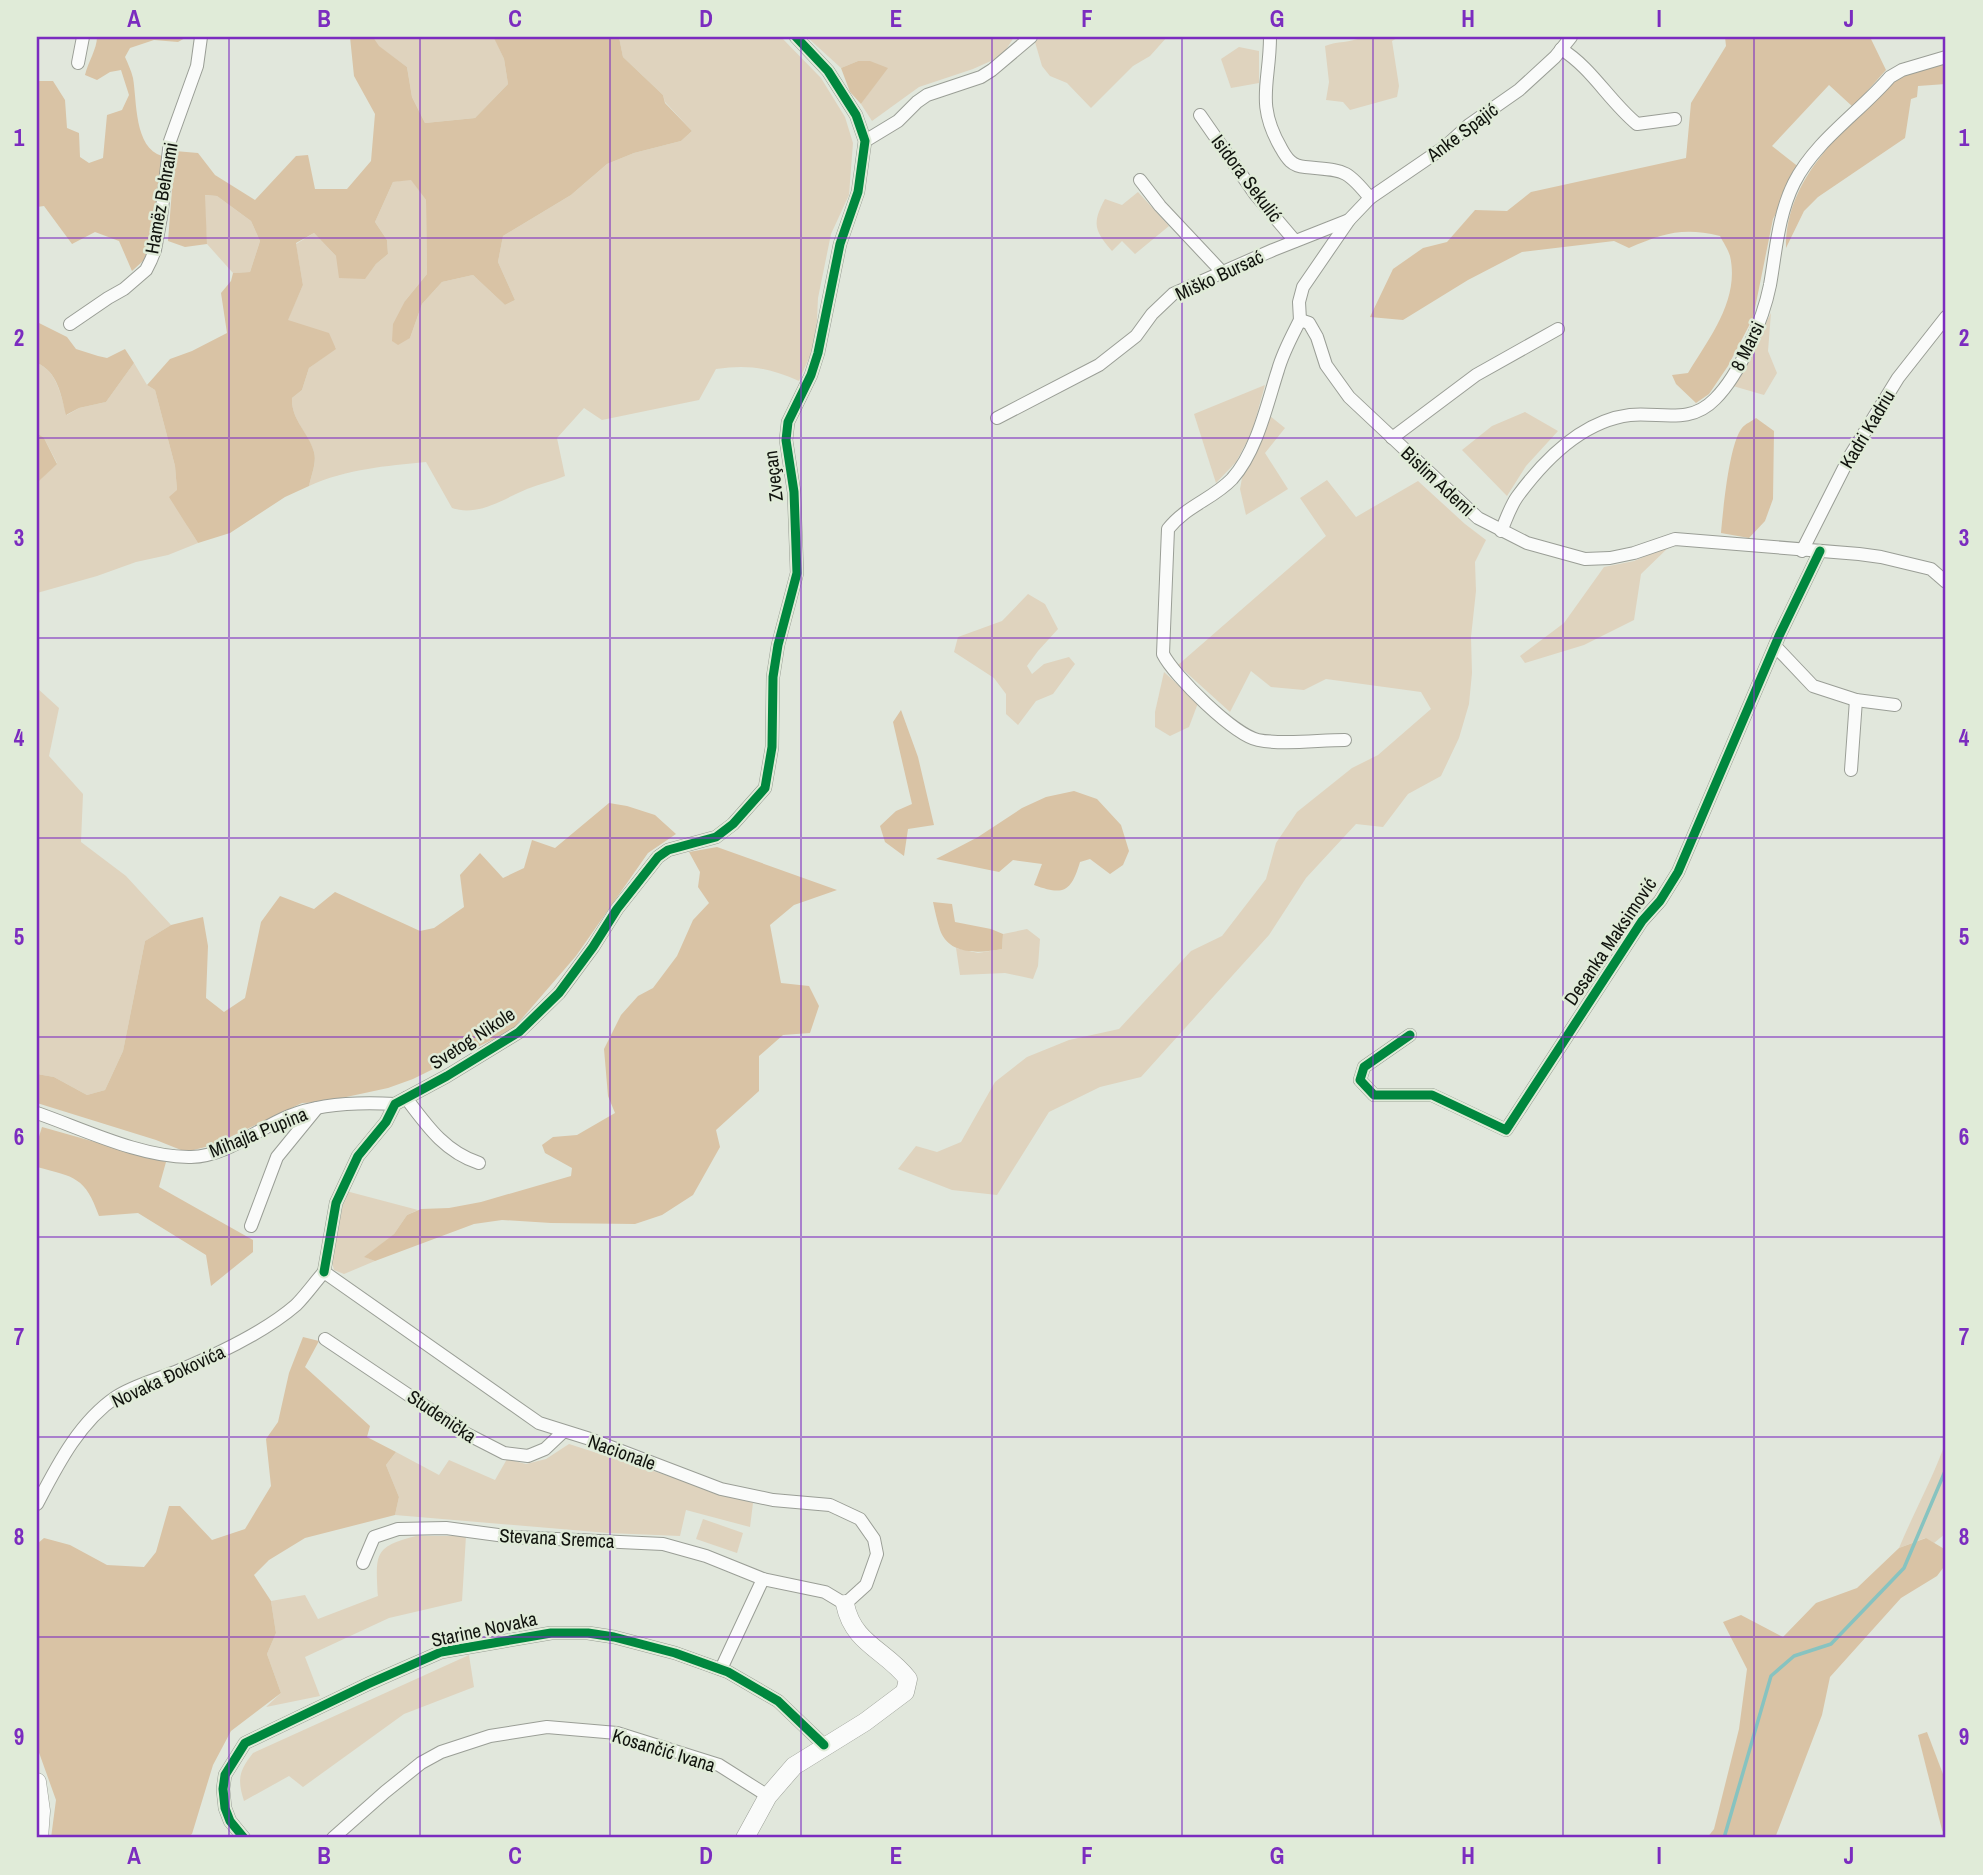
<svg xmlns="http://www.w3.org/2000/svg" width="1983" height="1875" font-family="'Archivo Narrow',sans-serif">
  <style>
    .green { fill: #dfd3be }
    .forest { fill: #d9c3a5 }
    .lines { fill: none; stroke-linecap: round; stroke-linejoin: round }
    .stream { stroke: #87c3c0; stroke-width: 3.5 }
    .street-casing { stroke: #9a9e96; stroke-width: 14 }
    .secondary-casing { stroke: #9a9e96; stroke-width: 19 }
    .street { stroke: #fafbfa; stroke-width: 12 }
    .secondary { stroke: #fafbfa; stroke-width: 18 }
    .cycleway-casing { stroke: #e0ebd8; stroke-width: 13 }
    .cycleway { stroke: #00873e; stroke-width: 9 }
    .grid { fill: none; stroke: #7b2cbf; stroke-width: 2; stroke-opacity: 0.55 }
    .labels { text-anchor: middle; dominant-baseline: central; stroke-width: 5; stroke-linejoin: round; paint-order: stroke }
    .street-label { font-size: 19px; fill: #11140e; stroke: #e0ebd8 }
    .neatline { fill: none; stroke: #7b2cbf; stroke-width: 2.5 }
    .grid-label { font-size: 23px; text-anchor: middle; font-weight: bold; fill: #7b2cbf }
  </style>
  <rect width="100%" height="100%" fill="#e1e7dc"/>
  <g class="green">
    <path d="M373,37H496L495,39L504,59L508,84L475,118L425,123L412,97L407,67L378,46Z"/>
    <path d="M619,37H781L821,78L845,117L853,143L849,195L831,234L818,298L816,342L799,381C769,368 749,364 716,369L699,400L602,420L584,408L557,438L565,476C553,481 540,484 527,489C503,499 478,517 452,508L426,462C386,466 346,469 309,486C311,476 317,462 314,452C308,433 291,419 292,398L302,390L309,368L336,348L287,321L303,285L296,244L314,233L336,256L365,278L376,264L388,254L387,240L375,222L393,182L411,179L426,200L427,274L405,301L410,338L422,304L442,282L473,275L505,305L515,300L498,262L503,236L571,195L607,164L634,153L681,141L692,131L665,102L663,95L623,57Z"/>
    <path d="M807,37H1014L1002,56L973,69L919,87L872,121L861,104L887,68L858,61L841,68Z"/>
    <path d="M1041,37H1167L1150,56L1133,66L1091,108L1067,83L1050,76L1042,66L1035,42Z"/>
    <path d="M1362,37H1399L1392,41L1399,86L1397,97L1350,110L1343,102L1326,100L1329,82L1325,46C1337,41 1350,43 1362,37Z"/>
    <path d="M1239,47L1259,51V83L1231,88L1221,59Z"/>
    <path d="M1138,192L1169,226L1135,254L1122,241L1112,251C1094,230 1092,223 1105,199L1122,205Z"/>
    <path d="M204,195L217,196L251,221L260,241L250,272L233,273L207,244Z"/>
    <path d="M1771,313L1768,351L1777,373L1764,395L1733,386Z"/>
    <path d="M37,363C58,372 60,395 67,415L79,408L106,402L134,363L147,385L155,390L175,466L177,490L188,527L198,543L168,555L136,562L97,576L37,593V483L57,463L44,438L37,433Z"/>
    <path d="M1265,385L1252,432L1236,462L1216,483L1194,414Z"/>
    <path d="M1525,412L1558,431L1526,466L1507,496L1462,450L1492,426Z"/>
    <path d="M1270,416L1285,428L1265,453L1288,489L1246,515L1240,489L1242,478Z"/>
    <path d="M1327,480L1356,517L1418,481L1465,524L1486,540L1475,562L1476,591L1471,637L1472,673L1469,704L1459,738L1441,776L1408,794L1383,827L1356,824L1306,878L1269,935L1141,1077L1100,1087L1049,1112L997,1195L952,1190L898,1169L916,1146L937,1152L961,1142L995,1082L1027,1057L1069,1040L1119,1029L1191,951L1222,936L1266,879L1276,843L1297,812L1352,768L1378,755L1431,709L1421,692L1326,679L1304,690L1271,687L1251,671L1230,712L1178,665L1326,536L1300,498Z"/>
    <path d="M1671,545L1641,574L1634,620L1584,645L1525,663L1520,656L1564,623L1604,567L1634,561Z"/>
    <path d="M1028,594L1045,604L1058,629L1038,651L1027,666L1032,674L1044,664L1069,657L1075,664L1053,694L1036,701L1018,725L1006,714V694L994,678L954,652L958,637L1002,621Z"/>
    <path d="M1164,672L1198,703L1189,727L1170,736L1155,727V712Z"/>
    <path d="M37,688L59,708L49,756L83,794L81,842L126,876L171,925L145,941L123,1051L105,1090L87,1095L54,1077L37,1074Z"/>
    <path d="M1027,929L1040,939L1038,966L1033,979L1005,973L960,975L956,948L978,953L1002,949L1003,934Z"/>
    <path d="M346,1191L418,1210L407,1215L394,1234L365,1257L375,1261L344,1274L334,1270L331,1259Z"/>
    <path d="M1946,1441V1533L1934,1543L1925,1538L1899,1548C1914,1512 1933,1478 1946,1441Z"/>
    <path d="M569,1444L753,1503L750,1527L686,1510L680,1536L608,1533L395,1515L399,1497L386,1465L396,1452L439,1475L449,1460L495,1480L507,1459L526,1464L546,1459Z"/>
    <path d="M703,1519L743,1533L737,1553L696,1539Z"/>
    <path d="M416,1536H466L462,1601L389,1618L305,1657L320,1696L266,1707L281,1693L267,1654L276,1633L271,1601L305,1595L318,1619L378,1596C376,1554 373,1547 416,1536Z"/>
    <path d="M469,1655L474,1687L404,1714L303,1787L289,1776L244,1801C237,1779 239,1771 253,1753Z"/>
  </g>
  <g class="forest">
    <path d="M97,37H187L178,42L154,40L130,48L125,57C128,64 131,70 133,78C137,101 134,148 162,156L152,236L144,260L132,271L119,241L95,232L72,244L44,206L37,207V81H53L65,100L67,128L79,133L80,157L89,163L103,158L107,115L122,110L129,95L121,70L110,72L97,80L85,75C88,62 97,49 97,37Z"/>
    <path d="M350,37H373L379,46L407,67L412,97L425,123L475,118L508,84L504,59L494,38L496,37H619L623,57L663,95L665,103L692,131L681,141L634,153L607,164L571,195L503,236L498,262L515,300L505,305L473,275L442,282L422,304L410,338L398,345L392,341L393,324L405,301L427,274L426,200L411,180L393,182L375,222L387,240L388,254L376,264L365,279L339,278L336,256L314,233L296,243L303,285L288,320L329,333L336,349L309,368L302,390L292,398C291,420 309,433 314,452C317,462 311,476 309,486L285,497L230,533L198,543L169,497L177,490L175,466L155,390L147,385L170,359L192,351L227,333L221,293L231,281L233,273L250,272L260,241L251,221L217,196L205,195L207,244L185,247L168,241L175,151L198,153L215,175L255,200L296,156L308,155L315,189H347L371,161L375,114L354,76Z"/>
    <path d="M1725,37H1874L1871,39L1886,70L1853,107L1829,85L1772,146L1800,168L1773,219L1753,318L1728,366L1709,394L1696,403L1676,384L1672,375L1688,373C1709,338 1740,300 1730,256C1728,249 1723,242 1720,236C1683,227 1664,233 1629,248L1614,241L1522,252L1468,280L1403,320L1370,317L1393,269L1423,248L1447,242L1475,210L1507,211L1531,192L1686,158L1691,103L1726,46Z"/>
    <path d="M858,61H870L888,68L861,104L850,92L841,68Z"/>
    <path d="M1946,61V84L1918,86L1917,97L1911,99L1905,138L1818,197L1804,211L1786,248C1785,176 1847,128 1893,81L1905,72Z"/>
    <path d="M37,322L67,337L76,349L98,356L107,358L125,349L134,363L106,402L79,408L66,415C61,395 58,372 37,363Z"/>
    <path d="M1756,418L1774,431L1773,499L1765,521L1749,538L1721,533C1723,511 1729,444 1742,428C1745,424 1752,421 1756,418Z"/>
    <path d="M37,433L44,438L57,464L37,483Z"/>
    <path d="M901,710L918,757L934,825L908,829L904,856L885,842L880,826L896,811L912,804L893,722Z"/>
    <path d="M1074,791L1097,799L1121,825L1129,851L1123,865L1110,874L1090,859L1080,862C1071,892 1064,896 1034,885L1042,864L1013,860L999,872L936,859L978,837L1022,808L1046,797Z"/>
    <path d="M609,803L627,806L655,815L676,834L648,853L576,956L512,1030L413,1079L388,1088L323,1102L302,1103L213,1145L186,1152L156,1140L37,1103V1074L54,1077L87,1095L105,1090L123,1051L145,941L171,925L203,917L208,946L206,998L224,1012L245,998L261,922L280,896L314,909L335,892L420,931L434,928L464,907L460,875L480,853L503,878L524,868L532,840L555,848Z"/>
    <path d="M717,847L837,890L794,905L770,925L781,983L809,986L819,1006L810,1033L783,1035L759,1056V1091L716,1130L720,1147L693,1195L662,1215L635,1224L551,1223L502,1220L474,1224L375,1261L364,1257L394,1234L407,1215L421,1209L449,1208L481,1202L571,1176L572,1168L545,1153L542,1145L553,1137L577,1135L615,1113L608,1096L604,1049L621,1015L638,996L653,988L677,956L693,920L709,903L698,887L700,872L689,852Z"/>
    <path d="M933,902L952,904L955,922L991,929L1003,934L1002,949C981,953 949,956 940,930C937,921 935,911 933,902Z"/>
    <path d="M42,1127L166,1162L159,1187L253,1240V1252L211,1286L206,1255L138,1213L99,1216C85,1177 75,1177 37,1167V1143Z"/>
    <path d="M303,1337L319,1341L305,1367L370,1426L367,1437L396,1452L386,1465L399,1497L395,1515L305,1538L269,1560L254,1575L271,1601L276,1633L267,1654L281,1693L231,1731L213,1765L192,1834L186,1838H51L56,1800L37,1747V1544L44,1538L70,1545L107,1565L144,1567L156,1552L169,1506H180L212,1540L245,1529L271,1486L266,1439L278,1422L289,1373Z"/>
    <path d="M1926,1538L1946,1550V1564L1937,1576L1901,1598L1830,1677L1822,1715L1775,1838H1707L1714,1829L1739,1729L1747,1669L1723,1622L1741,1615L1783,1637L1816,1603L1857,1588L1899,1548Z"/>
    <path d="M1927,1732L1946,1782V1837L1942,1830L1918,1735Z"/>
  </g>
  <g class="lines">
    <path class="stream" d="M1724,1838L1771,1676L1794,1656L1831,1644L1904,1568L1946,1469"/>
    <g class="street-casing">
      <g id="street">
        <path d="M1270,37C1270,83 1255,103 1281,148C1287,159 1292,166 1305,167C1343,171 1345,167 1370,198"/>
        <path d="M1561,49C1592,68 1609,101 1637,124L1675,119"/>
        <path d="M78,63L83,37"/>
        <path d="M1200,115L1255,194L1295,241"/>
        <path d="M865,141L898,121L917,102L927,95L981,77L992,70L1031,37"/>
        <path d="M1140,180L1160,206L1222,272"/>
        <path d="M1300,320L1309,323L1317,337L1326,365L1349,397L1478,518L1527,543L1585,559L1610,558L1634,553L1675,539L1859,554L1881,557L1931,569L1946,582"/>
        <path d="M1300,320C1292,336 1283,352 1278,370C1267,404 1257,451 1232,479C1213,499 1186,506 1168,529L1163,654C1174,676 1234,735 1258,740C1283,745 1319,740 1345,740"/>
        <path d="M1300,320L1299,302L1303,287L1349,220L1370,198L1446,146L1469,125L1519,90L1555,57L1571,37"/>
        <path d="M70,324L108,298L124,289L146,270L151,260L155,250L161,217L170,141L197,66L201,37"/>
        <path d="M997,418L1099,365L1136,336L1152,314L1173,294L1273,250L1349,220"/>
        <path d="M1392,438L1476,375L1558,329"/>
        <path d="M1501,531C1506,520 1510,507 1517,497C1544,460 1582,421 1630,415C1661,412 1690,425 1715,399C1740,374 1763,320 1770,285C1776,251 1778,215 1794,183C1815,141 1860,112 1890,77L1902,70L1946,57"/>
        <path d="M1802,551L1850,456L1898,378L1946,317"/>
        <path d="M1775,646L1813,686L1856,700L1895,705"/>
        <path d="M1851,770L1856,700"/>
        <path d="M1410,1035L1364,1067L1360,1080L1374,1095H1432L1506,1130L1642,921L1660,901L1678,872L1779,636L1820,551"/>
        <path d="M406,1098C427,1126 445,1152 479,1163"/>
        <path d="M37,1113C83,1129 142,1158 191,1157C227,1156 257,1129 289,1116C321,1103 361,1102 395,1104"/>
        <path d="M251,1226L277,1157L317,1108"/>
        <path d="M324,1272L336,1203L358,1156L386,1122L395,1104L447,1076L519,1032L559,993L593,947L617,909L658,857L668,850L716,837L733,824L765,788L772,747L773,677L778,645L797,573L794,492L786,440L788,422L811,375L818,353L840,244L858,192L865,141L856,115L828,71L796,37"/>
        <path d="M324,1272L539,1423L590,1439L721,1489L773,1500L830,1505L860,1519L874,1539L877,1554L866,1585L845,1604L825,1592L763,1579L706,1556L663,1544L513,1537L446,1528L398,1529L374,1537L363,1563"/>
        <path d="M325,1339L465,1433L504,1453L528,1456L545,1449L563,1432"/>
        <path d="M37,1504C57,1466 79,1422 116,1397C134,1385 159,1379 180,1370C218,1354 265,1332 296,1305C306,1295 315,1282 324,1272"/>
        <path d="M721,1669L763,1579"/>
        <path d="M244,1838L230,1821L225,1808L223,1789L225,1775L245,1743L368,1684L441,1652L551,1633H588L614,1637L675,1653L728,1672L778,1701L824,1745"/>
        <path d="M333,1838L385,1792L421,1763L441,1752L490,1736L547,1727L617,1733L719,1765L768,1796"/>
      </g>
    </g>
    <g class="secondary-casing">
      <g id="secondary">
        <path d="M37,1782L41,1811L39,1838"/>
        <path d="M745,1838L768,1796L794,1766L865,1722L905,1692L908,1679C886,1650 853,1644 845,1604"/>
      </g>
    </g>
    <use href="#street" class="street"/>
    <use href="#secondary" class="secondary"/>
    <g class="cycleway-casing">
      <g id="cycleway">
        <path d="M1410,1035L1364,1067L1360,1080L1374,1095H1432L1506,1130L1642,921L1660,901L1678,872L1779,636L1820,551"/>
        <path d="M324,1272L336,1203L358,1156L386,1122L395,1104L447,1076L519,1032L559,993L593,947L617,909L658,857L668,850L716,837L733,824L765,788L772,747L773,677L778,645L797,573L794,492L786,440L788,422L811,375L818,353L840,244L858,192L865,141L856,115L828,71L796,37"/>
        <path d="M244,1838L230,1821L225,1808L223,1789L225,1775L245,1743L368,1684L441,1652L551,1633H588L614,1637L675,1653L728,1672L778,1701L824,1745"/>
      </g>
    </g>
    <use href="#cycleway" class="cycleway"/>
  </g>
  <path class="grid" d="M229,37V1838M420,37V1838M610,37V1838M801,37V1838M992,37V1838M1182,37V1838M1373,37V1838M1563,37V1838M1754,37V1838M37,238H1946M37,438H1946M37,638H1946M37,838H1946M37,1037H1946M37,1237H1946M37,1437H1946M37,1637H1946"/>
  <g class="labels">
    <g class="street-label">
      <text transform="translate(1462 132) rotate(-37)">Anke Spajić</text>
      <text transform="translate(1247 178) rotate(53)">Isidora Sekulić</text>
      <text transform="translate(161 198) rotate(-80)">Hamëz Behrami</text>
      <text transform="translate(1219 275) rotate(-25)">Miško Bursać</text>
      <text transform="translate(1747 346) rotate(-64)">8 Marsi</text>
      <text transform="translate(1867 429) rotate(-59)">Kadri Kadriu</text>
      <text transform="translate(773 476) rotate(-97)">Zveçan</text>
      <text transform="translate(1438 481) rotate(43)">Bislim Ademi</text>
      <text transform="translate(1610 941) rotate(-56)">Desanka Maksimović</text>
      <text transform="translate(472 1038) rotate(-33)">Svetog Nikole</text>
      <text transform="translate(258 1132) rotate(-22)">Mihajla Pupina</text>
      <text transform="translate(168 1376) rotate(-25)">Novaka Ðokovića</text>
      <text transform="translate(442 1416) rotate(34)">Studenička</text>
      <text transform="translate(622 1452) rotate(20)">Nacionale</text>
      <text transform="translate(557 1538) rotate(3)">Stevana Sremca</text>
      <text transform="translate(484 1629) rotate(-12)">Starine Novaka</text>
      <text transform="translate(664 1750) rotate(17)">Kosančić Ivana</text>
    </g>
  </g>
  <rect width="1983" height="1875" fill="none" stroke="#e0ebd8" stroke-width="77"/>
  <rect x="38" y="38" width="1906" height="1798" class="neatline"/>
  <g class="grid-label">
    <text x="134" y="27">A</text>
    <text x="324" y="27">B</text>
    <text x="515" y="27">C</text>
    <text x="706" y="27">D</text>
    <text x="896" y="27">E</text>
    <text x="1087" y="27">F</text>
    <text x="1277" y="27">G</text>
    <text x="1468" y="27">H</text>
    <text x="1659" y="27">I</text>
    <text x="1849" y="27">J</text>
    <text x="19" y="146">1</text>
    <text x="1964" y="146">1</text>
    <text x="19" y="346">2</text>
    <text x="1964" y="346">2</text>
    <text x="19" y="546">3</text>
    <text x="1964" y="546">3</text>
    <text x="19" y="746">4</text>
    <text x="1964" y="746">4</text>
    <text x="19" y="945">5</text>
    <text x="1964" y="945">5</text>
    <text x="19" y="1145">6</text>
    <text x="1964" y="1145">6</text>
    <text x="19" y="1345">7</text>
    <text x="1964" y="1345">7</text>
    <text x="19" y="1545">8</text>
    <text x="1964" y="1545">8</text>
    <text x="19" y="1745">9</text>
    <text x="1964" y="1745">9</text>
    <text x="134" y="1864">A</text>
    <text x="324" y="1864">B</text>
    <text x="515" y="1864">C</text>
    <text x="706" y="1864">D</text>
    <text x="896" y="1864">E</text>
    <text x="1087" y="1864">F</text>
    <text x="1277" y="1864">G</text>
    <text x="1468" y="1864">H</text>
    <text x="1659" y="1864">I</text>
    <text x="1849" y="1864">J</text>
  </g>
</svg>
